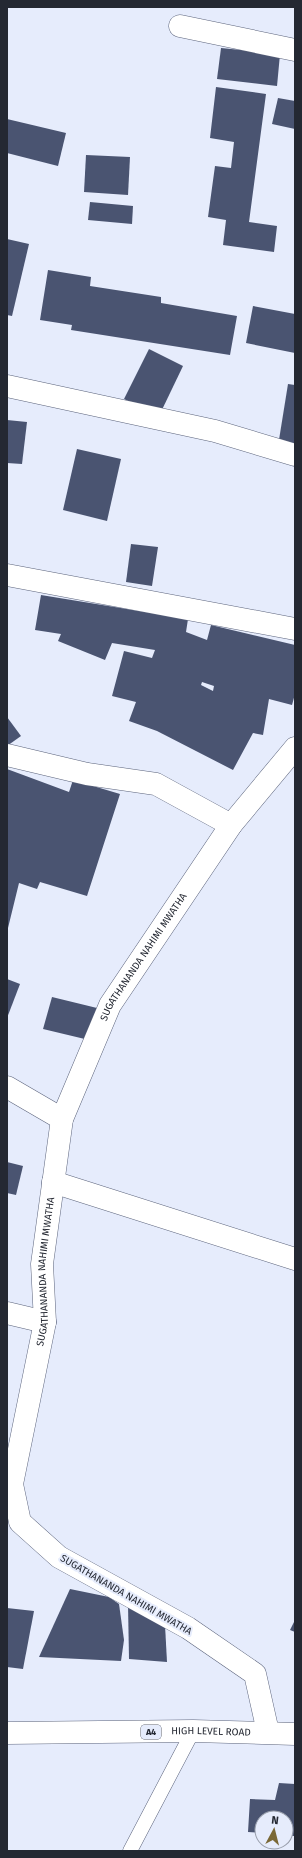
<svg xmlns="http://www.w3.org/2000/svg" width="302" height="1858" font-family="'Fira Sans',sans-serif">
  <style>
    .building { fill: #4a5471; fill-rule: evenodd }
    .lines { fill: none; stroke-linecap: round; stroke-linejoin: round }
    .service-casing { stroke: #5c647c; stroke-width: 15 }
    .minor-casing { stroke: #5c647c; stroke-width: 23 }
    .trunk-casing { stroke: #5c647c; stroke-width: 23 }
    .service { stroke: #fff; stroke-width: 14 }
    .minor { stroke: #fff; stroke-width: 22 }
    .trunk { stroke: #fff; stroke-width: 22 }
    .labels { text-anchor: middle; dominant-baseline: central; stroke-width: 4; stroke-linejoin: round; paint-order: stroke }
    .shield { fill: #e6ecfc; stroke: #5e636f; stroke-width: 1 }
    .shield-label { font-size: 9px; font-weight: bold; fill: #242832 }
    .street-label { font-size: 10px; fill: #242832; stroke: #e6ecfc }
  </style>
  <rect width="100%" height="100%" fill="#e6ecfc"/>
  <g class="building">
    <path d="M221,48L280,54L277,86L217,79Z"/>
    <path d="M216,87L266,94L249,222L277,226L274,252L223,245L226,220L208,217L215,166L231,168L234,142L210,138Z"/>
    <path d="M278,98L295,101V129L272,124Z"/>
    <path d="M7,119L66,133L58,166L7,153Z"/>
    <path d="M86,155L130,157L128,195L84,192Z"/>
    <path d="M90,202L133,206L132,224L88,220Z"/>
    <path d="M7,239L29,244L12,316L7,315Z"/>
    <path d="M48,270L91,277L90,286L161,297V303L237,316L230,355L71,330L72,325L40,320Z"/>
    <path d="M253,306L295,314V353L246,343Z"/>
    <path d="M149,349L183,366L159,416L124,399Z"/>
    <path d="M288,384L295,385V449L278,446Z"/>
    <path d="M7,420L27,422L22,464L7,463Z"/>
    <path d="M77,449L121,459L107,521L63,510Z"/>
    <path d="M131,544L158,547L152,586L126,582Z"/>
    <path d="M41,595L188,619L186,632L207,640L211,625L295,645V694L292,705L269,699L263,735L253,733L233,770L157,731L129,721L136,702L112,696L124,651L152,658L155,650L112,643L105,660L58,641L61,634L35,630ZM202,682L214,686L213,691L201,685Z"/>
    <path d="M7,717L21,736L7,746Z"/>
    <path d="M7,769L69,792L73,780L120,794L87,896L40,882L37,889L19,883L8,928Z"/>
    <path d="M7,979L20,984L7,1018Z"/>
    <path d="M52,997L97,1008L89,1040L43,1029Z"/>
    <path d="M7,1162L23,1166L16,1195L7,1193Z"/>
    <path d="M70,1589L109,1597L119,1604L124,1640L121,1661L39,1657Z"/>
    <path d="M128,1604L165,1625L167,1662L129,1659Z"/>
    <path d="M7,1608L34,1611L23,1669L7,1667Z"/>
    <path d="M295,1620V1632L290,1630Z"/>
    <path d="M279,1783L295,1784V1836H286V1818H262V1833L248,1832L250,1799L275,1800Z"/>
  </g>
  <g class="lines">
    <g class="service-casing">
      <path id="service" d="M130,1851L193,1731"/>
    </g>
    <g class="minor-casing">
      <g id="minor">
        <path d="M180,26L295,50"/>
        <path d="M7,386L215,431L295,455"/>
        <path d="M7,575L295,629"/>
        <path d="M7,755L87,774L156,784L231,825"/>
        <path d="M7,1087L62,1119"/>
        <path d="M53,1182L295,1259"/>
        <path d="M7,1313L45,1322"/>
        <path id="s1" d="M268,1732L255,1674L188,1628L59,1557L20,1522L12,1484L45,1322L42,1264L62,1119L110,1005L231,825L295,748"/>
      </g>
    </g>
    <g class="trunk-casing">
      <g id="trunk">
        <path id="s2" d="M7,1733L193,1731L295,1734"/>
      </g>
    </g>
    <use href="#service" class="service"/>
    <use href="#minor" class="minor"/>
    <use href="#trunk" class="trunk"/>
  </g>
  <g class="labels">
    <rect class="shield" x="141" y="1725" width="20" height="14" rx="3"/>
    <g class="shield-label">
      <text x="151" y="1732">A4</text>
    </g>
    <g class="street-label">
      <text stroke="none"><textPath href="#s1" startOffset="931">SUGATHANANDA NAHIMI MWATHA</textPath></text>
      <text stroke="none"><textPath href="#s1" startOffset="595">SUGATHANANDA NAHIMI MWATHA</textPath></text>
      <text transform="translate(126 1595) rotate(30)">SUGATHANANDA NAHIMI MWATHA</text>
      <text stroke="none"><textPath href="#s2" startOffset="204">HIGH LEVEL ROAD</textPath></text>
    </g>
  </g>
  <rect width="302" height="1858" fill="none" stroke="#242832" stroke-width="16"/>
  <g transform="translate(274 1830) rotate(7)"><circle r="19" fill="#e6ecfc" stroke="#989eab"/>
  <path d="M0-3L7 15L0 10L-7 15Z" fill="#7a6836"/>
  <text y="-6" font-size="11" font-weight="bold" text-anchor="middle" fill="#242832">N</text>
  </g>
</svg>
